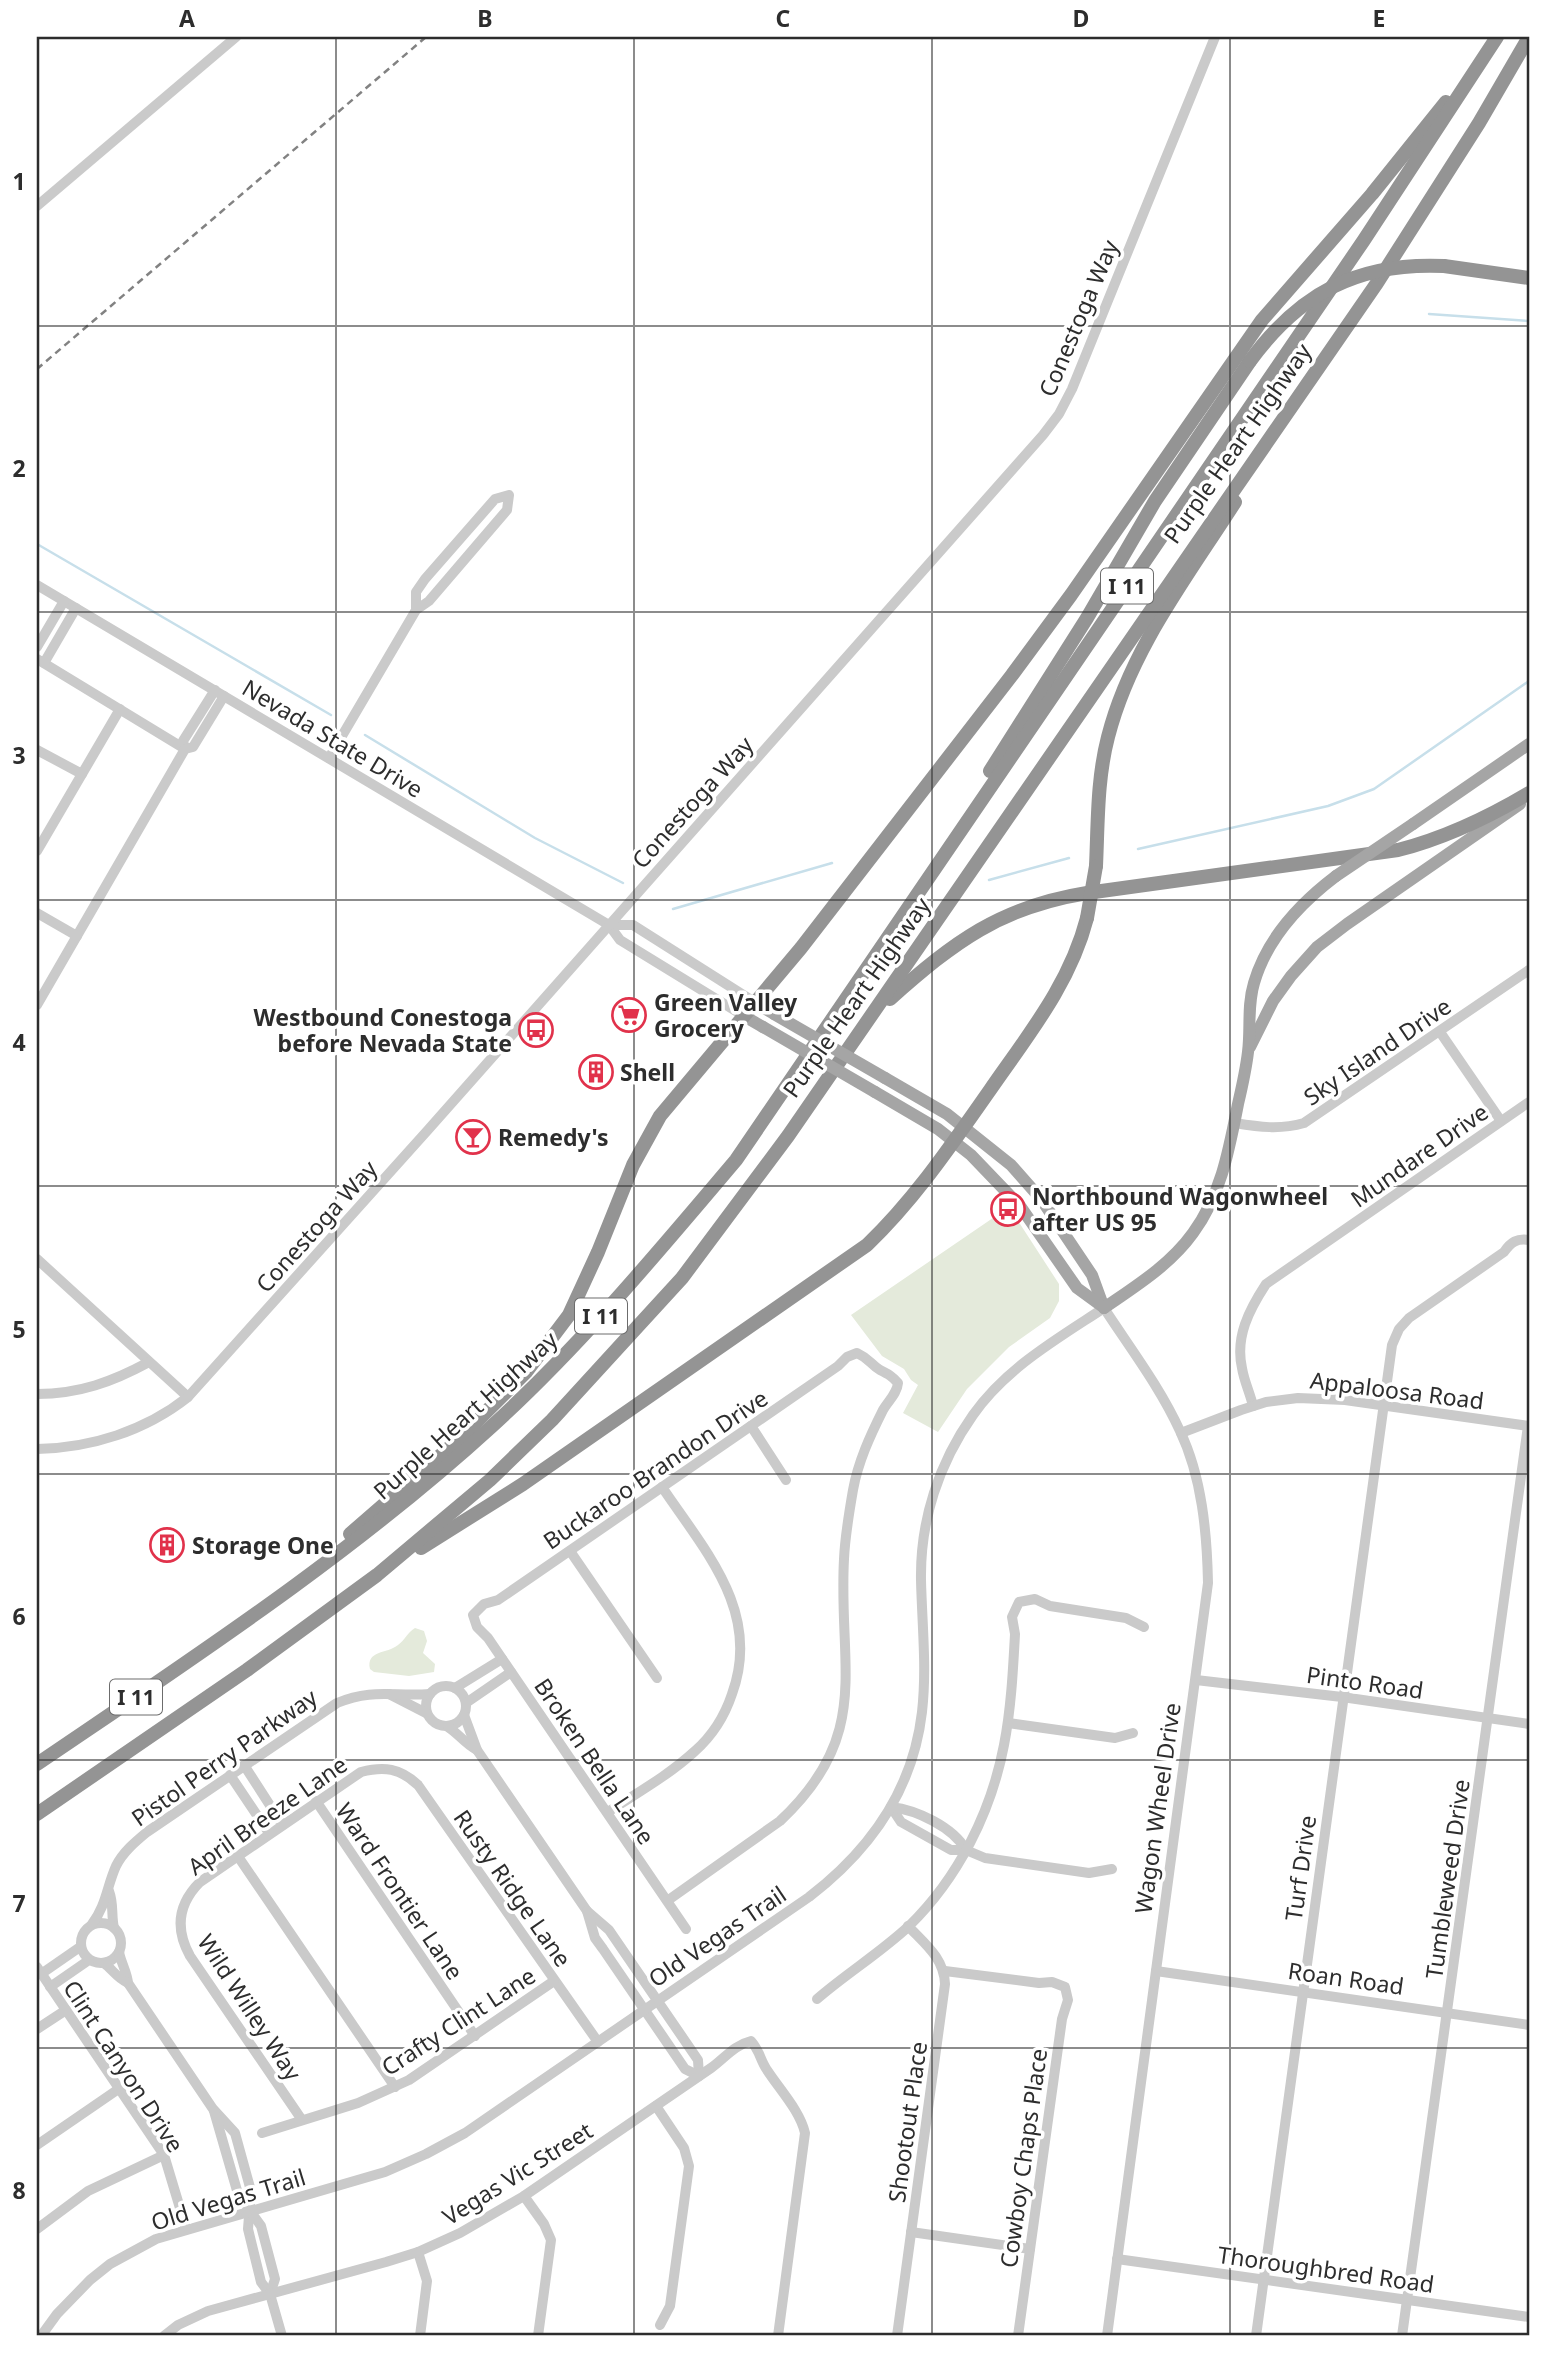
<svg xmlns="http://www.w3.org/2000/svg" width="1566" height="2373" font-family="'Noto Sans',sans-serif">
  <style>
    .green { fill: #e4eadb }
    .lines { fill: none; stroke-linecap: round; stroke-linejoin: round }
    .stream { stroke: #c7dfea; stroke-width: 2.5 }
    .minor { stroke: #cacaca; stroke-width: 10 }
    .major { stroke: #a5a5a5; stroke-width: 12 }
    .highway { stroke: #949494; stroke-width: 14 }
    .rail { stroke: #828282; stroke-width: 2.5; stroke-dasharray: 7 5; stroke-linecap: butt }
    .major-bridge { stroke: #a5a5a5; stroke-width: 12 }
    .highway-bridge { stroke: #949494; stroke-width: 14 }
    .grid { fill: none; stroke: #2d2d2d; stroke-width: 2; stroke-opacity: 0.55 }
    .labels { text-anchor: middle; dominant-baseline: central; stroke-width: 7; stroke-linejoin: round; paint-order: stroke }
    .shield { fill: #fff; stroke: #6c6c6c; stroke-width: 2 }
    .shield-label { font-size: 21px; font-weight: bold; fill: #2d2d2d }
    .street-label { font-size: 23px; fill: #2d2d2d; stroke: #fff }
    .poi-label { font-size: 23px; font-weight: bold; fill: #2d2d2d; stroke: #fff; text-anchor: start }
    .neatline { fill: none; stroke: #2d2d2d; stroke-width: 2.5 }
    .grid-label { font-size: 23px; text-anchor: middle; font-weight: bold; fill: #2d2d2d }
  </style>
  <rect width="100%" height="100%" fill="#fff"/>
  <g class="green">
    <path d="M1009,1207L1059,1284V1301L1050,1318L1009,1347L967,1389L938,1432L903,1413L918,1385L911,1380L904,1369L882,1356L851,1315Z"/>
    <path d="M415,1628L424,1631L427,1641L423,1653L435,1664L434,1672L409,1676L374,1672L370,1669C366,1650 387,1654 398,1645C405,1640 407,1633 415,1628Z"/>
  </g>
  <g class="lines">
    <g class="stream">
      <path d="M1429,314L1529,321"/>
      <path d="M37,544L331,715"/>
      <path d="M365,735L535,838L623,883"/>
      <path d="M1138,849L1328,806L1374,789L1529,681"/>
      <path d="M989,880L1069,858"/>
      <path d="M673,909L832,863"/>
    </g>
    <g class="minor">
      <path d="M37,206L236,37"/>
      <path d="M37,585L609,925L620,940L744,1016"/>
      <path d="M37,647L64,601"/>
      <path d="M37,659L185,749"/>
      <path d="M44,663L76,608"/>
      <path d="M185,749L183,741L215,690"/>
      <path d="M37,750L82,774"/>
      <path d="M329,758L416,610L429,601L507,510L509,495L495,499L425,579L416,592V610"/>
      <path d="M37,851L120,709"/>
      <path d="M37,913L77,936"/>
      <path d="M609,925H633L756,1003"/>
      <path d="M37,1005L185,749L193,747L224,696"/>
      <path d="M1440,1032L1501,1121"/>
      <path d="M1235,1123C1259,1127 1280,1130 1304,1123L1529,970"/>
      <path d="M37,1259L188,1397"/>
      <path d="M37,1394C79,1394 112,1382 149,1362"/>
      <path d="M1253,1406C1250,1393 1244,1381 1242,1368C1235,1337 1249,1310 1266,1284L1529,1102"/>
      <path d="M751,1426L786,1480"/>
      <path d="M1181,1433L1241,1410L1266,1402L1298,1398L1345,1400L1529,1426"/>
      <path d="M37,1449C91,1448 145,1431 188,1397L427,1131L1043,435L1059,414L1072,389L1215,37"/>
      <path d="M570,1551L657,1678"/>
      <path d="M1196,1680L1342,1697L1529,1724"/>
      <circle cx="446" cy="1706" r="20"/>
      <path d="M455,1688L502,1659"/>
      <path d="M389,1694L426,1713"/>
      <path d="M466,1703L511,1672"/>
      <path d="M464,1715L477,1750L587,1911L609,1930L698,2060L699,2076"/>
      <path d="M1008,1723L1115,1738L1133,1733"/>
      <path d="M448,1727C459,1734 465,1744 477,1750"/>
      <path d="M244,1765L282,1824"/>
      <path d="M230,1775L269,1833"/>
      <path d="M316,1801L475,2036"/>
      <path d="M891,1807L901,1822L951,1850H966L985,1858L1089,1873L1112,1869"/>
      <path d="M891,1807C917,1810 953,1827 966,1850"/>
      <path d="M608,1812C637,1793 669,1775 695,1751C712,1736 725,1715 732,1694C762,1612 705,1551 662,1487"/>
      <path d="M237,1855L395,2087"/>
      <path d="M109,1891C114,1904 111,1915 114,1928"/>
      <path d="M667,1901L780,1821C873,1734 838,1668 844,1559C845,1536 849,1513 853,1490C858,1462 870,1436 883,1410C888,1401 897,1394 898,1383C892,1376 888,1374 880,1370C870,1364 870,1359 857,1353L847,1357L838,1366L498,1600L484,1604L473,1615L477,1627L488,1638L686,1929"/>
      <path d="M587,1911L595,1938L603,1949L685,2069L699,2076"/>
      <circle cx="101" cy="1943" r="20"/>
      <path d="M92,1924C106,1906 107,1886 116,1866C123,1852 135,1842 147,1832L337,1703C373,1688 394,1697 430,1694"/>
      <path d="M119,1952C121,1963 127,1972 128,1983L213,2109L235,2133L251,2191L248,2229L261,2282L270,2294L282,2336"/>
      <path d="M104,1963C113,1970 117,1978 128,1983"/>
      <path d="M37,1967L164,2155L186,2228"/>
      <path d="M945,1971L1039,1983L1052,1982L1065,1987L1068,2000L1062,2019L1018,2336"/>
      <path d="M1156,1971L1529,2025"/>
      <path d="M41,1974L80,1947"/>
      <path d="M50,1987L89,1960"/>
      <path d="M817,1999C847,1973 880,1953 909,1926C958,1878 991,1813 1004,1745C1011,1709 1013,1671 1015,1634L1012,1617L1019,1602L1035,1599L1050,1606L1126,1618L1144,1627"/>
      <path d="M37,2029L66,2010"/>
      <path d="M656,2106L684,2148L689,2166L670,2306L660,2325"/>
      <path d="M214,2111L238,2194L261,2226L275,2279L270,2294"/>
      <path d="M302,2120L190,1956C175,1929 178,1904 200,1882L361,1772C384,1766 400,1768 418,1785L598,2042"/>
      <path d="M262,2133L358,2103L409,2080L554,1981"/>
      <path d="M37,2145L120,2088"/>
      <path d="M524,2196L544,2224L551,2240L538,2336"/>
      <path d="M37,2229L88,2191L164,2155"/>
      <path d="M911,2232L1030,2249"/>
      <path d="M418,2252L427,2281L420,2336"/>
      <path d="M1117,2259L1529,2317"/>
      <path d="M41,2336L57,2314L90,2280L110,2264L156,2239L385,2172L426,2154L465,2133L809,1897C869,1851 913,1790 922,1712C927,1668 922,1624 921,1580C920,1520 939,1463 973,1415C1006,1368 1057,1339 1104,1308C1130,1348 1160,1387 1180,1431C1202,1477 1207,1533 1208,1583L1107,2336"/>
      <path d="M164,2336L178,2325L208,2311L386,2262L418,2252L460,2233L524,2196L711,2068C725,2058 734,2045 751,2041C760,2051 760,2060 767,2070C780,2090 800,2111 805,2133L778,2336"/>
      <path d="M897,2336L945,1984C944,1958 925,1944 908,1926"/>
      <path d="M1256,2336L1392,1345L1399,1329L1409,1318L1504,1252C1511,1242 1517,1238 1529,1240"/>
      <path d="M1402,2336L1528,1426"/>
    </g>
    <g class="major">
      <path d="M1413,824L1529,744"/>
      <path d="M756,1003L774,1014"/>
      <path d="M744,1016L763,1027"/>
      <path d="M1250,1047L1273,1001L1291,976L1317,947L1347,924L1520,804"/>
      <path d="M885,1078L947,1114L1011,1165L1041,1199L1092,1275L1104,1308"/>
      <path d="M875,1092L938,1129L971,1155L1020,1206L1077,1288L1103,1307"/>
      <path d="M1104,1308C1136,1286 1170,1265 1193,1233C1221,1195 1229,1150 1238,1104C1242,1087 1246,1069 1248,1052C1251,1029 1247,1006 1254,983C1267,938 1299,904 1336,876"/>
    </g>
    <g class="highway">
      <path d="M1444,266L1529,278"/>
      <path d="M990,771L1087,618L1155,501L1250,361"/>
      <path d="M1096,866C1098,823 1097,779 1108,737C1130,650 1187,577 1235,502"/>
      <path d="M890,999C954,942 1000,907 1087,893L1398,850C1445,838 1487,818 1529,793"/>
      <path d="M350,1534L457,1441L526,1372L569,1315L598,1252L633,1165L660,1116L801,948L1012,675L1071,595L1262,320L1372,194L1446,102"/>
      <path d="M421,1548L523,1484L867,1245C915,1199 952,1144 990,1090C1028,1035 1070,984 1087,918"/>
      <path d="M37,1764C193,1658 352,1554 492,1426C581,1345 658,1252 736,1160L1364,240L1497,37"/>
      <path d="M37,1814L247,1670L377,1575L490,1480L552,1420L682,1278L788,1136L1377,283L1479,123L1529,37"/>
    </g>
    <path class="rail" d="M37,369L426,37"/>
    <g class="major-bridge">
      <path d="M1336,876L1413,824"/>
      <path d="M774,1014L885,1078"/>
      <path d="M763,1027L875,1092"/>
    </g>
    <g class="highway-bridge">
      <path d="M1250,361C1300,293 1358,262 1444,266"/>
      <path d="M1087,918L1096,866"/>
    </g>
  </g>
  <path class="grid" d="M336,37V2336M634,37V2336M932,37V2336M1230,37V2336M37,326H1529M37,612H1529M37,900H1529M37,1186H1529M37,1474H1529M37,1760H1529M37,2048H1529"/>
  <defs>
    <g id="supermarket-ring" transform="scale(1.75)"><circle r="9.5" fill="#fff" stroke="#e1324b" stroke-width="1.5"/><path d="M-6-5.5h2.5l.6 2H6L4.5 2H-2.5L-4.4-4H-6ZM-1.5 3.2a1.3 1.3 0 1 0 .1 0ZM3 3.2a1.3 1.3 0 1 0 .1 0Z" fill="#e1324b"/></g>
    <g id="bus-ring" transform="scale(1.75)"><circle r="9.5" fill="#fff" stroke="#e1324b" stroke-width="1.5"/><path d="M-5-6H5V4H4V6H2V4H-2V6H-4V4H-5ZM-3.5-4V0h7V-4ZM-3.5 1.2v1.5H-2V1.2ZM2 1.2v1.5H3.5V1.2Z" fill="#e1324b"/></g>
    <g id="building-ring" transform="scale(1.75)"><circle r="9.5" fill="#fff" stroke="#e1324b" stroke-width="1.5"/><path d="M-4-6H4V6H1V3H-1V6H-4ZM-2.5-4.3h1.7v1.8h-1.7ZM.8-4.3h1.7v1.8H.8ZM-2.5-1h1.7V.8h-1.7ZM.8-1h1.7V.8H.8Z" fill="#e1324b"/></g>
    <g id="bar-ring" transform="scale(1.75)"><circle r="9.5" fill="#fff" stroke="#e1324b" stroke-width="1.5"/><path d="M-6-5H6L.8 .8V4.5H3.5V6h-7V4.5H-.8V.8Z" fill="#e1324b"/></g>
  </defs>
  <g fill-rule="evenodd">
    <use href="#supermarket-ring" x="629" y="1015"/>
    <use href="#bus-ring" x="536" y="1030"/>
    <use href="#building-ring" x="596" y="1072"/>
    <use href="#bar-ring" x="473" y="1137"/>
    <use href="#bus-ring" x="1008" y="1209"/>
    <use href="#building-ring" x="167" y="1545"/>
  </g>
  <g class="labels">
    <g class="shield">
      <rect x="1101" y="568.5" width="52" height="35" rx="5"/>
      <rect x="575" y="1298.5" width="52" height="35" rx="5"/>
      <rect x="110" y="1679.5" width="52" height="35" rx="5"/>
    </g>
    <g class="shield-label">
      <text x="1127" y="586">I 11</text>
      <text x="601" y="1316">I 11</text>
      <text x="136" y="1697">I 11</text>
    </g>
    <g class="street-label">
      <text transform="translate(1078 318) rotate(-67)">Conestoga Way</text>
      <text transform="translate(1237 443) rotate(-55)">Purple Heart Highway</text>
      <text transform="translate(333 738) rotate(31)">Nevada State Drive</text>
      <text transform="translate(692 802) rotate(-48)">Conestoga Way</text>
      <text transform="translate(856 997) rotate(-55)">Purple Heart Highway</text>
      <text transform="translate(1377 1051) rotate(-34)">Sky Island Drive</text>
      <text transform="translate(1419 1155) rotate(-35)">Mundare Drive</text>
      <text transform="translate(316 1226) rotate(-48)">Conestoga Way</text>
      <text transform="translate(1397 1390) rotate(7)">Appaloosa Road</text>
      <text transform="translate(465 1415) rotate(-42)">Purple Heart Highway</text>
      <text transform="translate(655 1469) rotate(-34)">Buckaroo Brandon Drive</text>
      <text transform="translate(1365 1682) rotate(8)">Pinto Road</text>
      <text transform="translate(224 1757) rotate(-35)">Pistol Perry Parkway</text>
      <text transform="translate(595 1761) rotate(56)">Broken Bella Lane</text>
      <text transform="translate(1157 1808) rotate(-82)">Wagon Wheel Drive</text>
      <text transform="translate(267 1815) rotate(-35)">April Breeze Lane</text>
      <text transform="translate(1300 1868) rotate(-82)">Turf Drive</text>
      <text transform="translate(1447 1879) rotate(-82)">Tumbleweed Drive</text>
      <text transform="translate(513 1888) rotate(55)">Rusty Ridge Lane</text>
      <text transform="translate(400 1891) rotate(56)">Ward Frontier Lane</text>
      <text transform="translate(717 1936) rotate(-34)">Old Vegas Trail</text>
      <text transform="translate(1346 1978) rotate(8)">Roan Road</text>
      <text transform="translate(250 2007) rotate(57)">Wild Willey Way</text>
      <text transform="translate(458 2021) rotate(-33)">Crafty Clint Lane</text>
      <text transform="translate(124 2066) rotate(57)">Clint Canyon Drive</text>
      <text transform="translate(907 2122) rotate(-82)">Shootout Place</text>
      <text transform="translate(1023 2158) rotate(-82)">Cowboy Chaps Place</text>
      <text transform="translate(517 2173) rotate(-32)">Vegas Vic Street</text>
      <text transform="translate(228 2199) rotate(-17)">Old Vegas Trail</text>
      <text transform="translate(1326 2269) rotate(8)">Thoroughbred Road</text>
    </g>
    <g class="poi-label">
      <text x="654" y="1002">Green Valley<tspan x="654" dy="26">Grocery</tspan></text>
      <text x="512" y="1017" text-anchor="end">Westbound Conestoga<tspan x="512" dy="26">before Nevada State</tspan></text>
      <text x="620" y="1072">Shell</text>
      <text x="498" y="1137">Remedy's</text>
      <text x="1032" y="1196">Northbound Wagonwheel<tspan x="1032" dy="26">after US 95</tspan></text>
      <text x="192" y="1545">Storage One</text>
    </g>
  </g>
  <rect width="1566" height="2373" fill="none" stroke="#ffffff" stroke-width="77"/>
  <rect x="38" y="38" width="1490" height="2296" class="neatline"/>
  <g class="grid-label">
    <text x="187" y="27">A</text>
    <text x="485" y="27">B</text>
    <text x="783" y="27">C</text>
    <text x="1081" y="27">D</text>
    <text x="1379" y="27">E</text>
    <text x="19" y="190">1</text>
    <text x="19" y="477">2</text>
    <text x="19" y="764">3</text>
    <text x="19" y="1051">4</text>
    <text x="19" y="1338">5</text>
    <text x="19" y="1625">6</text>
    <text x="19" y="1912">7</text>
    <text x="19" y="2199">8</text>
  </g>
</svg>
